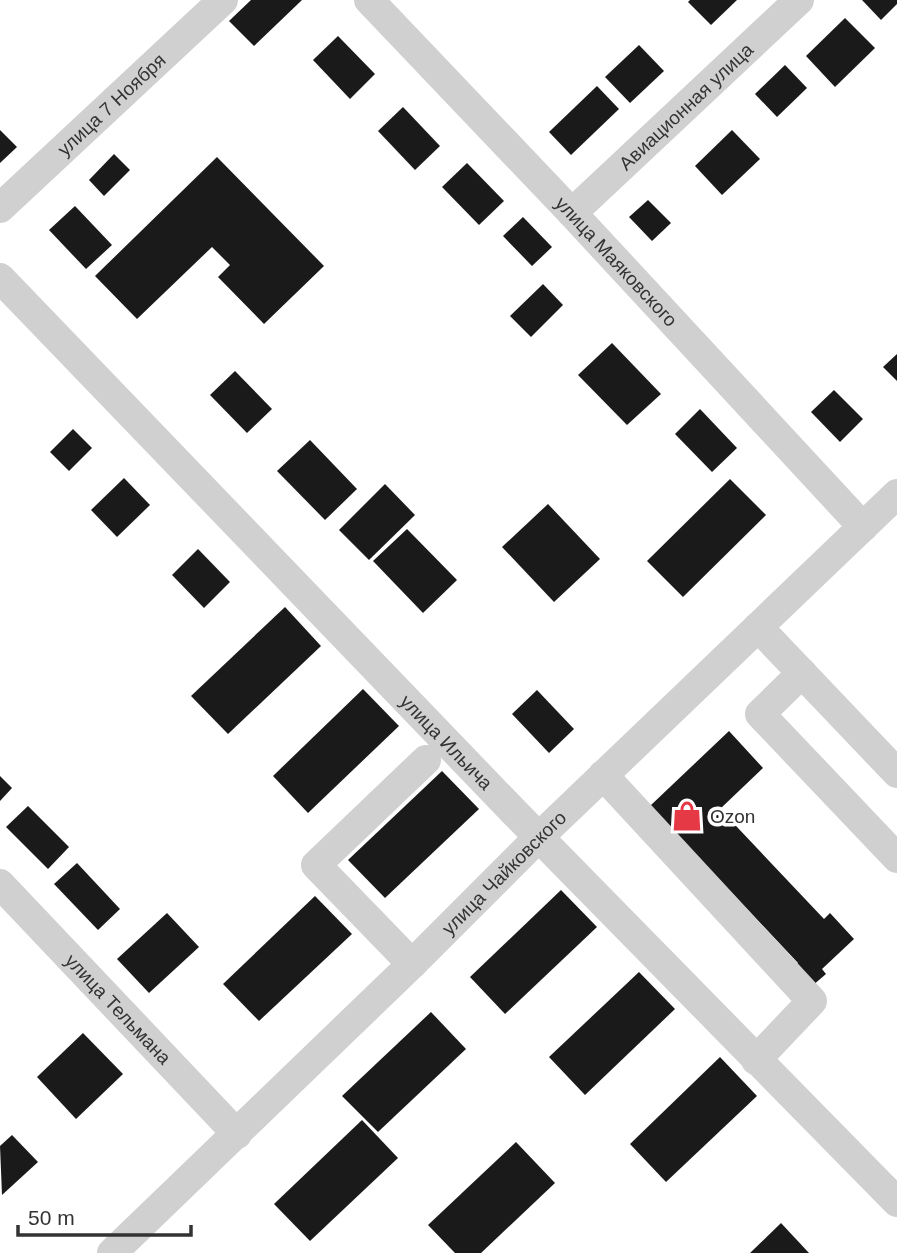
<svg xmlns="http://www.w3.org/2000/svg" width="897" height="1253" font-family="Arial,sans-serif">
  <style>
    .building { fill: #1a1a1a }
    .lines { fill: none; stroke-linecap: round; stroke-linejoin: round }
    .minor { stroke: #d0d0d0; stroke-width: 30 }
    .labels { text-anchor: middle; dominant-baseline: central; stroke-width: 7; stroke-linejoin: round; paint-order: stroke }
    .street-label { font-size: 19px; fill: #333; stroke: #fff }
    .poi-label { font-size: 19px; fill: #333; stroke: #fff; text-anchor: start }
  </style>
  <rect width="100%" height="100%" fill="#fff"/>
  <g class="building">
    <path d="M251,0H302L254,46L229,21Z"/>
    <path d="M690,0H737L711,25L688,2Z"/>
    <path d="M862,0H897V4L881,20Z"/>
    <path d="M845,18L875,48L835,87L806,56Z"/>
    <path d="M338,36L375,74L350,99L313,60Z"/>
    <path d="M639,45L664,71L630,103L605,77Z"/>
    <path d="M785,65L807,88L777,117L755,94Z"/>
    <path d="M597,86L619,109L571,155L549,132Z"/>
    <path d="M403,107L440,146L415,170L378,131Z"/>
    <path d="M0,130L17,147L0,163Z"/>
    <path d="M732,130L760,159L722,195L695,166Z"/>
    <path d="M114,154L130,170L104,196L89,180Z"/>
    <path d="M217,157L324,266L264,324L218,277L230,265L212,247L137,319L95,276Z"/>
    <path d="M467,163L504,201L479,225L442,187Z"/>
    <path d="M648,200L671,223L652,241L629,217Z"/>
    <path d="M75,206L112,245L86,269L49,230Z"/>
    <path d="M523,217L552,247L532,266L503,236Z"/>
    <path d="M543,284L563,305L531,337L510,316Z"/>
    <path d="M612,343L661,394L627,425L578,375Z"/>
    <path d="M897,354V381L883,367Z"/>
    <path d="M235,371L272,409L247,433L210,395Z"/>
    <path d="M834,390L863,419L840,442L811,412Z"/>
    <path d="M700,409L737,448L712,472L675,434Z"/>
    <path d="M73,429L92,448L69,471L50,452Z"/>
    <path d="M310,440L357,489L325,520L277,471Z"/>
    <path d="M124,478L150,505L117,537L91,510Z"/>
    <path d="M730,479L766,515L683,597L647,561Z"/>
    <path d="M385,484L415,515L369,560L339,530Z"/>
    <path d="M548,504L600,559L554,602L502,547Z"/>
    <path d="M407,529L457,580L423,613L373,561Z"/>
    <path d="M198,549L230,582L204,608L172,575Z"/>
    <path d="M285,607L321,646L228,734L191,696Z"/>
    <path d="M363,689L399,726L308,813L273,776Z"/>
    <path d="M537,690L574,729L549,753L512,714Z"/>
    <path d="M729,731L763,768L720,809L824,919L830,913L854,939L822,969L826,974L812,986L794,967L798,963L650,806Z"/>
    <path d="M442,771L479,809L385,898L348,860Z"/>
    <path d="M0,776L12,788L0,801Z"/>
    <path d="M28,806L69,847L48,869L6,827Z"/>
    <path d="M77,863L120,909L98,930L54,884Z"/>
    <path d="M561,890L597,927L505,1014L470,977Z"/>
    <path d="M315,896L352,934L259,1021L223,984Z"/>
    <path d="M167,913L199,947L149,993L117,959Z"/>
    <path d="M639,972L675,1009L585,1095L549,1057Z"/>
    <path d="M431,1012L466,1049L378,1132L342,1096Z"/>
    <path d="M83,1033L123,1074L76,1119L37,1077Z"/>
    <path d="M720,1057L757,1096L666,1182L630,1144Z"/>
    <path d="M362,1120L398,1158L310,1241L274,1204Z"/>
    <path d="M12,1135L38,1162L2,1195L0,1146Z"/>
    <path d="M516,1142L555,1183L481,1253H455L428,1225Z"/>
    <path d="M781,1223L809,1253H750Z"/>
  </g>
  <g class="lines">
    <g class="minor">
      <path id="s1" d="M369,0L572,213L863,527"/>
      <path id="s2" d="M0,208L223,0"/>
      <path id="s3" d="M572,213L799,0"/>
      <path id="s4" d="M0,278L515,813L897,1202"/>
      <path d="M758,627L897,773"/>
      <path d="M802,673L760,714L897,858"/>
      <path d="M603,775L812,1001L756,1060"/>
      <path id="s5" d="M0,884L237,1134"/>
      <path d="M412,964L316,865L426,760"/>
      <path id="s6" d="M112,1253L412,964L539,837L897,494"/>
    </g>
  </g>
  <defs>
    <g id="shop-bare" transform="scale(2.415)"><path d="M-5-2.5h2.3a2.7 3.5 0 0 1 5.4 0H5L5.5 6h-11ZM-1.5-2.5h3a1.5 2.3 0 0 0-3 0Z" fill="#e63946" stroke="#fff" stroke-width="2.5" paint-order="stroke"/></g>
  </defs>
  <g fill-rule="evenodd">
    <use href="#shop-bare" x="687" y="816"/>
  </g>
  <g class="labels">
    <g class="street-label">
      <text stroke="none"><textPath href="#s2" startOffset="152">улица 7 Ноября</textPath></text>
      <text stroke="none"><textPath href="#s3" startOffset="156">Авиационная улица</textPath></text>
      <text stroke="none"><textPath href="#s1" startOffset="360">улица Маяковского</textPath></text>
      <text stroke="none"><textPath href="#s4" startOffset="644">улица Ильича</textPath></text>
      <text stroke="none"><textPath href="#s6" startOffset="546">улица Чайковского</textPath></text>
      <text stroke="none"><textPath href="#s5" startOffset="172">улица Тельмана</textPath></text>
    </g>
    <g class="poi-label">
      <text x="710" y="816">Ozon</text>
    </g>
  </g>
  <path d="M18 1225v10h173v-10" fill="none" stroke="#333333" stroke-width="3.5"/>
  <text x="28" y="1225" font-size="21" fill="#333333" stroke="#ffffff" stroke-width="5" paint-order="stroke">50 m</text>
</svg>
